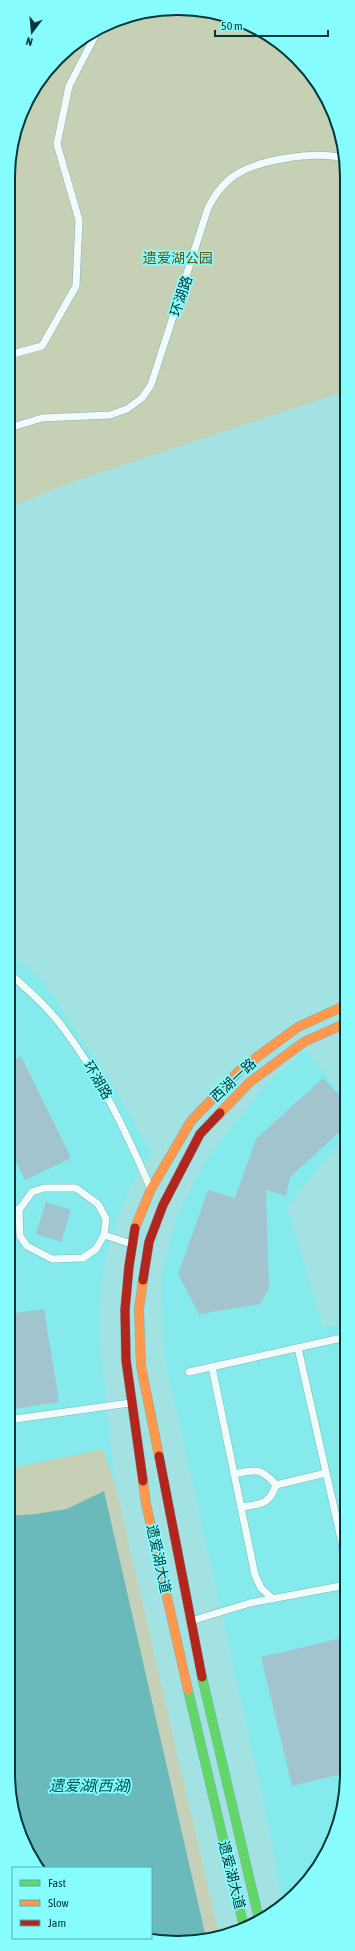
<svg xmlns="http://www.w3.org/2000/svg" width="355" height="1951" font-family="'Asap Condensed','Noto Sans SC',sans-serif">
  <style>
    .built { fill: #84eaec }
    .green { fill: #c6d0b4 }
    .water { fill: #6ab9bb }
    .building { fill: #a1c4cf }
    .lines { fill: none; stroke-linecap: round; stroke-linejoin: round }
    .lane-casing { stroke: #7fb4b5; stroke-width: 8 }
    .fast-casing { stroke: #7fb4b5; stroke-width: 10 }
    .slow-casing { stroke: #7fb4b5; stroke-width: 10 }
    .jam-casing { stroke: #7fb4b5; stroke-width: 10 }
    .path { stroke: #bdd1d1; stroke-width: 2.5; stroke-dasharray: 3 3; stroke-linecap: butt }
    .lane { stroke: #f1fbfb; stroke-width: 7 }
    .fast { stroke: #63d668; stroke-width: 9 }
    .slow { stroke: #ff974d; stroke-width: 9 }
    .jam { stroke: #b3261e; stroke-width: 9 }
    .labels { text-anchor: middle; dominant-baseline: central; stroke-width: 3.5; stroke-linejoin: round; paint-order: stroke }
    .park-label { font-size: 14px; fill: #724e08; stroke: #87fcfe }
    .street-label { font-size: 14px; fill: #003738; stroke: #87fcfe }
    .water-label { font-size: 15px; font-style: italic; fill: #005354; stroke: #87fcfe }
    .rim { fill: none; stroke: #003738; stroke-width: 2 }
  </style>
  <rect width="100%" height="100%" fill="#a2e2e3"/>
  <g class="built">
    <path d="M9,952L43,981L113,1086L151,1153L128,1190L117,1219L106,1258L100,1296L99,1336L115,1485L67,1509L8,1516Z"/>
    <path d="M305,1050L346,1099V1134L287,1207L323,1327L346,1323V1795L329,1849L289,1901L283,1904L269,1825L165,1359L161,1280L176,1218L206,1160L264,1087Z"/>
  </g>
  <g class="green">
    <path d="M199,9L252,25L298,58L330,103L347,166L346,391L73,482L9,507V156L31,93L74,43L133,14Z"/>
    <path d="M103,1449L115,1485L219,1936L167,1943L147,1938H151V1868H41L21,1838L8,1773V1469Z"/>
  </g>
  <path class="water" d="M104,1491L206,1938L167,1943L147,1938H151V1868H41L21,1838L8,1773V1516L36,1514L67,1509Z"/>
  <g class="building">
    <path d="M21,1056L71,1158L25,1180L9,1147V1062Z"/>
    <path d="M323,1078L346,1102V1126L290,1177L286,1196L266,1190L269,1288L260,1304L199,1314L178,1274L208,1190L235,1198L256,1139Z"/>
    <path d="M46,1202L71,1210L61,1242L36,1234Z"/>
    <path d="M44,1309L59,1402L8,1410V1314Z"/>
    <path d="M346,1637V1773L292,1786L261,1657Z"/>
  </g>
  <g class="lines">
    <g class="lane-casing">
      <g id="lane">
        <path d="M9,355L42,346L76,286L79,220L57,144L69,86L97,32"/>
        <path d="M9,428L42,418L110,415L127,409L142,398L151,385L208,208C214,196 221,186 231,178C256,159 314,151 344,158"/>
        <path d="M9,973C28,990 49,1008 64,1029C101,1078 126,1132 150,1187"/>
        <path d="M8,1207L19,1210L20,1236L27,1246L52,1259L83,1258L96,1249L104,1235L132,1244"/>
        <path d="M19,1210L32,1192L44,1188H76L98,1204L106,1219L104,1235"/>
        <path d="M298,1348L346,1561"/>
        <path d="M212,1367L255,1575L261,1588L273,1599"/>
        <path d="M189,1372L346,1337"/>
        <path d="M8,1420L130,1403"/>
        <path d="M234,1474C255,1469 262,1468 276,1485C269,1505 261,1504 241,1507"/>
        <path d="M276,1485L326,1473"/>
        <path d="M191,1621L250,1603L346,1585"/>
      </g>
    </g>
    <g class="fast-casing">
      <g id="fast">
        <path d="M202,1677L259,1919"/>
        <path d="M188,1690L244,1927"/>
      </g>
    </g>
    <g class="slow-casing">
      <g id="slow">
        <path d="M220,1113L250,1082L304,1042L346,1023"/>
        <path d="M135,1228L151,1189L191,1121L242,1068L298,1027L346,1005"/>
        <path d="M143,1280L139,1309L141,1366L159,1456"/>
        <path d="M143,1481L146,1504L188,1690"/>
      </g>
    </g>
    <g class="jam-casing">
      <g id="jam">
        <path d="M135,1228L129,1266L125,1310L126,1360L143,1481"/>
        <path d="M143,1280L149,1242L163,1205L200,1134L220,1113"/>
        <path d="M159,1456L202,1677"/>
      </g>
    </g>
    <g class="path">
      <path d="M59,61L71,62"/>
      <path d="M130,1507L113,1510L209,1937"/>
    </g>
    <use href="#lane" class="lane"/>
    <use href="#fast" class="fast"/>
    <use href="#slow" class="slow"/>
    <use href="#jam" class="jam"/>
  </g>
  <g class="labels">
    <g class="park-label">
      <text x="178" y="258">遗爱湖公园</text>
    </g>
    <g class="street-label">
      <text transform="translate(181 296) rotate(-72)">环湖路</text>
      <text transform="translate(98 1080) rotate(59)">环湖路</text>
      <text transform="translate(233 1080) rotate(-43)">西湖一路</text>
      <text transform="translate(159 1559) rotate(78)">遗爱湖大道</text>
      <text transform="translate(232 1875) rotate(76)">遗爱湖大道</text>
    </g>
    <g class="water-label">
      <text x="90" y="1785">遗爱湖(西湖)</text>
    </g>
  </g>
  <path d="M0 0H355V1951H0ZM177 15H178A162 162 0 0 1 340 177V1774A162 162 0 0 1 178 1936H177A162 162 0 0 1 15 1774V177A162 162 0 0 1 177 15Z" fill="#87fcfe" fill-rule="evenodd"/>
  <path class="rim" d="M177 15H178A162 162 0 0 1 340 177V1774A162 162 0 0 1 178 1936H177A162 162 0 0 1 15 1774V177A162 162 0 0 1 177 15Z"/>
  <rect x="12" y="1867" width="140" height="72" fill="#87fcfe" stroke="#51adaf"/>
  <rect x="20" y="1880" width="20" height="6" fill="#63d668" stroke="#51adaf"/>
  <text x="48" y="1887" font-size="12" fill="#003738">Fast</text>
  <rect x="20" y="1900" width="20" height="6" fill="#ff974d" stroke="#51adaf"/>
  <text x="48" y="1907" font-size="12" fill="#003738">Slow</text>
  <rect x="20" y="1920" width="20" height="6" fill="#b3261e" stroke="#51adaf"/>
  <text x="48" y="1927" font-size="12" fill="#003738">Jam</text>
  <g transform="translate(32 32) rotate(196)" stroke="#87fcfe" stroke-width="3" paint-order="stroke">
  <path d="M0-3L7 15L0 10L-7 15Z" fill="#003738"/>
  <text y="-6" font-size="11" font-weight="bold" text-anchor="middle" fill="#003738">N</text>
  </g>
  <path d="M215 30v6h113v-6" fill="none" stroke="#003738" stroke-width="2"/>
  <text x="221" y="30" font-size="12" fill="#003738" stroke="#87fcfe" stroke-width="3" paint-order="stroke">50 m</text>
</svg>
